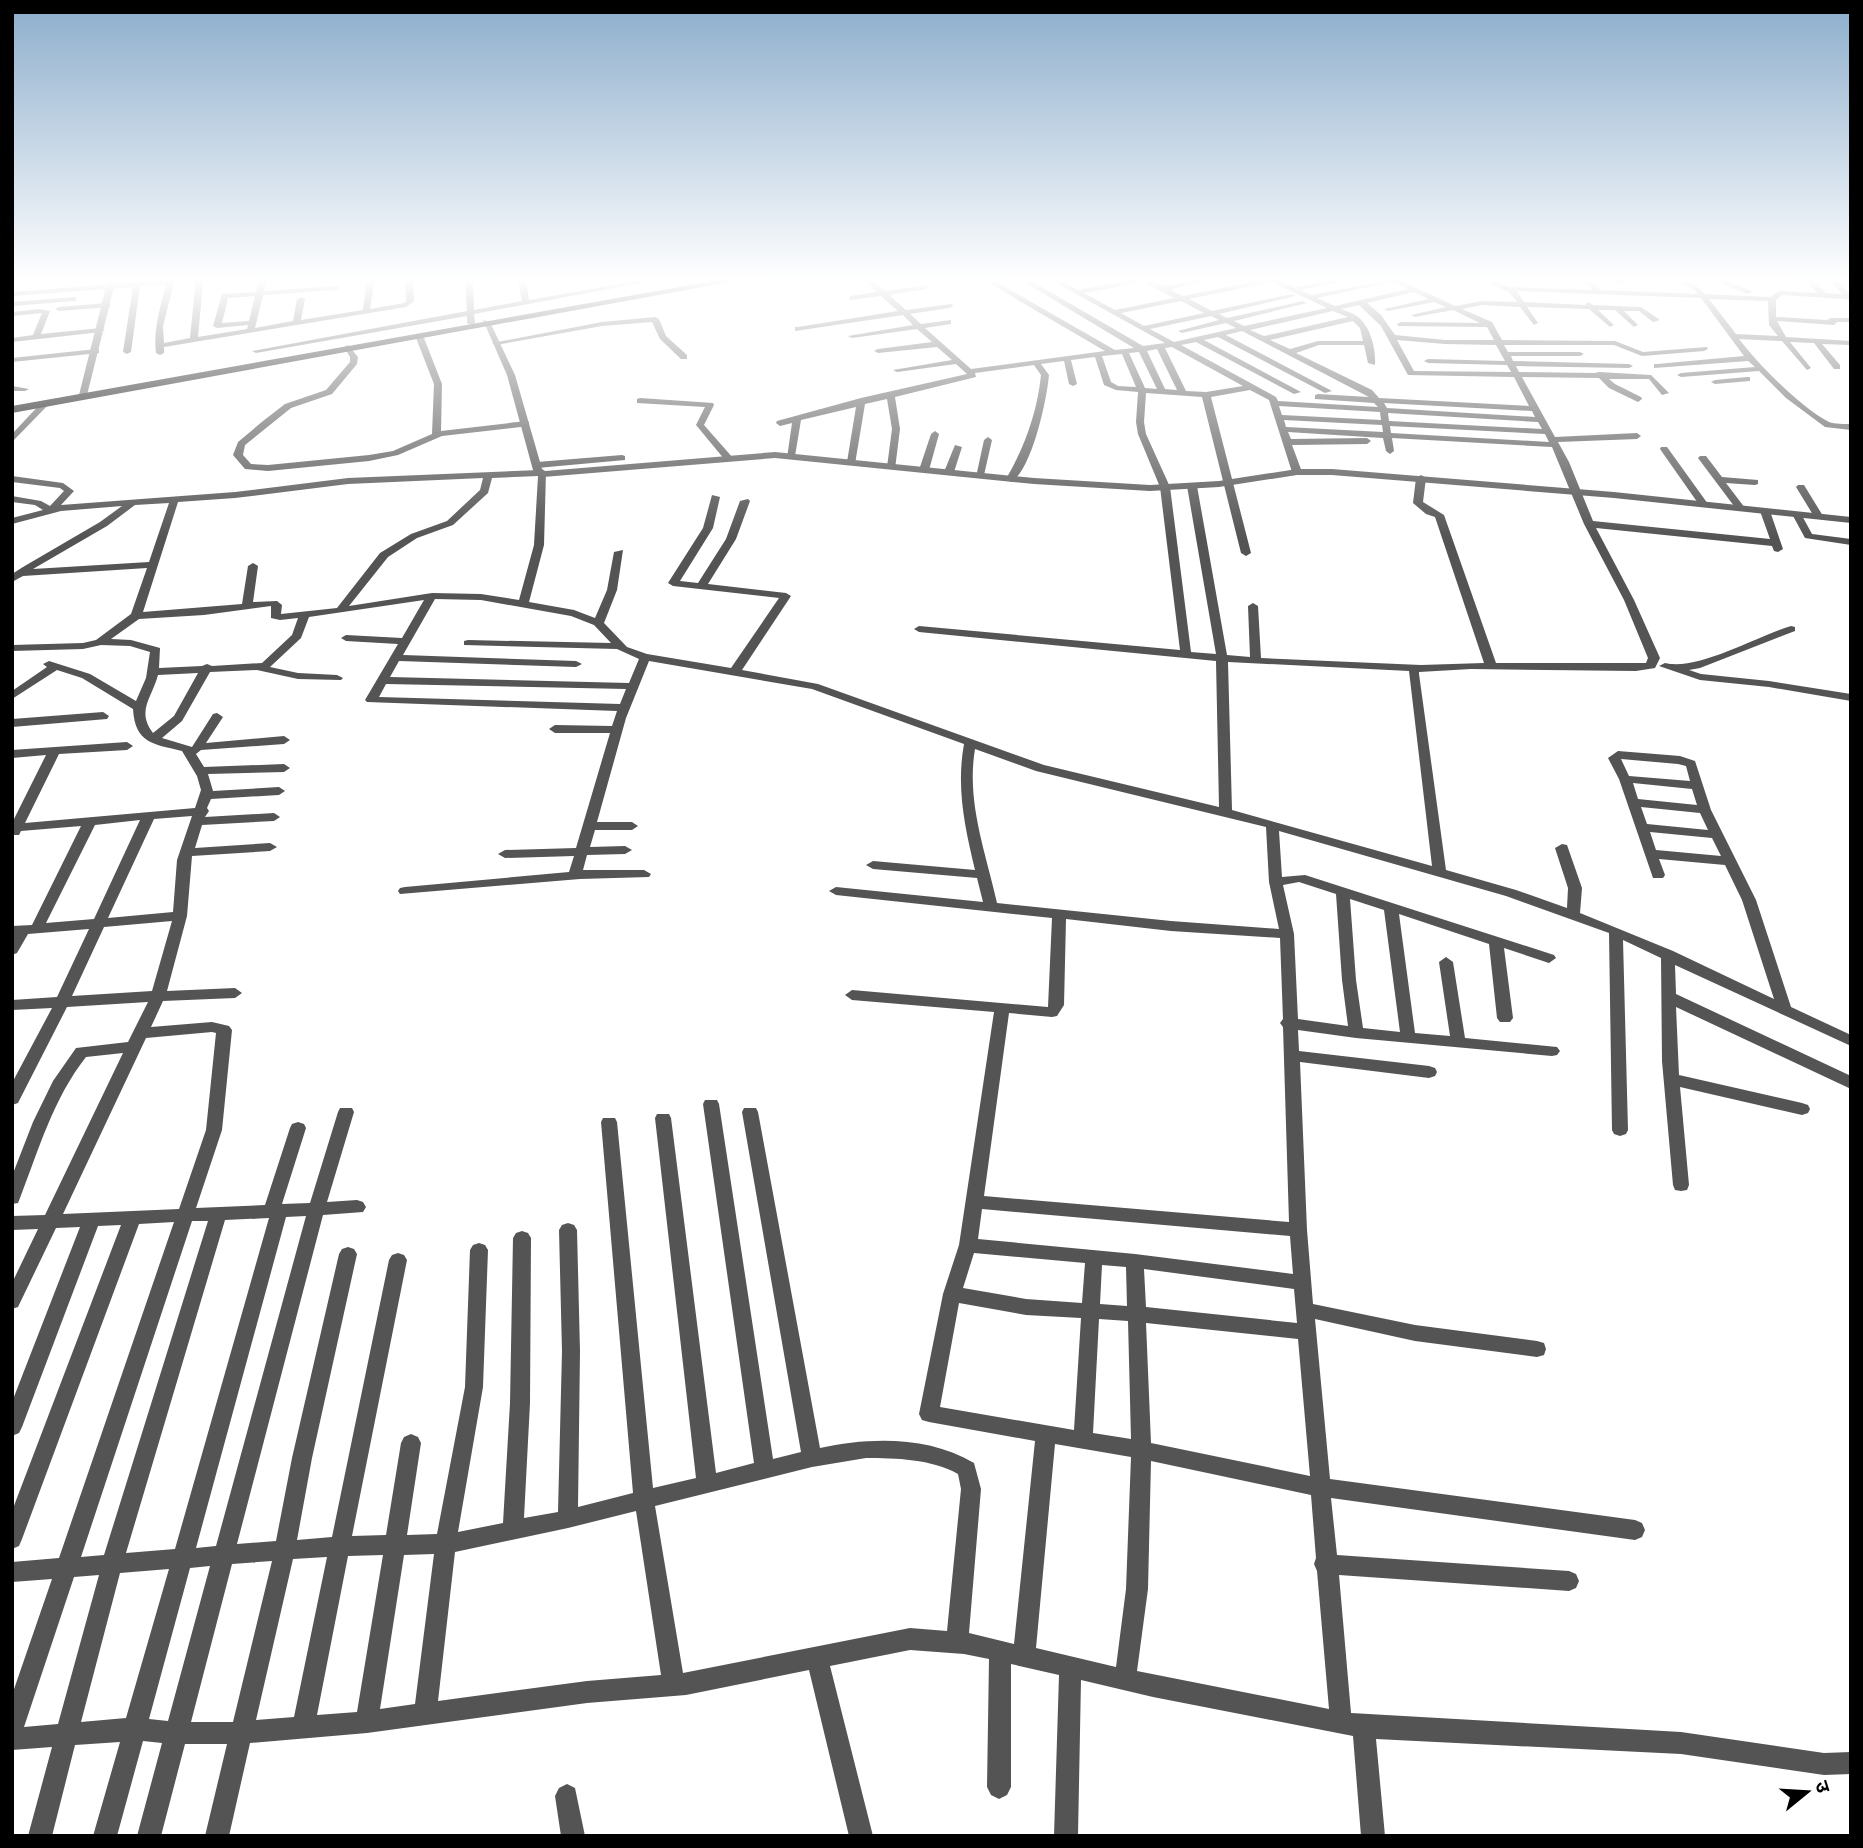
<svg xmlns="http://www.w3.org/2000/svg" width="1863" height="1848" font-family="'Asap Condensed','Noto Sans Devanagari',sans-serif">
  <style>
    .lines { fill: none; stroke-linecap: round; stroke-linejoin: round }
    .minor { fill: #545454; fill-rule: evenodd }
    .tertiary { fill: #545454; fill-rule: evenodd }
    .trunk { fill: #000; fill-rule: evenodd }
  </style>
  <rect width="100%" height="100%" fill="#fff"/>
  <g class="lines">
    <g class="minor">
      <path d="M175,279L163,326L164,343L190,338L196,279H235L203,283L198,337L247,329L248,325L217,328L213,326L222,294L256,292L259,279H267L264,291L336,286L340,288L336,290L263,295L255,328L293,321L297,299L301,297L305,299L301,320L363,310L367,279H375L370,309L404,303L406,301L405,279H413L414,301L406,307L164,347V353L160,355L156,353C153,332 160,307 166,285L140,286L131,352L127,354L123,352L133,287L12,296V292ZM255,296L249,321L222,323L228,298Z"/>
      <path d="M465,279H473L474,310L522,301L518,279H526L529,300L647,279H663L474,314L475,323L471,325L467,323V316L256,353L252,351L467,311Z"/>
      <path d="M863,279H871L885,291L929,285L926,289L889,295L906,310L952,304L953,306L949,308L910,314L921,324L951,320V324L925,328L971,369L1105,351L982,279H991L1115,350L1134,348L1019,279H1028L1143,346L1165,343L1049,279H1058L1078,290L1135,279H1151L1164,286L1199,279H1213L1170,290L1183,296L1266,279H1277L1294,287L1340,279H1357L1300,290L1311,295L1397,279L1455,306L1482,301L1517,302L1510,293L1481,279H1491L1509,287L1592,290L1590,286L1573,279C1585,279 1594,280 1600,290L1698,294L1693,289L1670,279C1685,279 1696,283 1705,294L1770,297L1780,291L1817,293L1805,279H1813L1826,293L1842,294L1828,279H1836L1851,295L1850,301L1846,299L1782,295L1776,300V317L1827,320L1831,318H1851V322H1837L1834,325L1777,321L1786,337L1851,341V345L1822,344L1840,365V369H1834L1814,343L1790,342L1811,368L1807,370L1782,341L1739,339C1758,364 1801,408 1829,422C1835,424 1844,424 1851,424V430L1825,427L1786,398L1759,371L1681,377L1677,375L1681,373L1755,367L1748,361L1654,368V364H1657L1744,356L1701,298L1517,291L1524,302L1585,305L1588,302L1593,305L1641,307L1660,320L1653,322L1639,311H1624L1638,325L1634,327L1615,310H1598L1614,325L1610,327L1589,309L1527,307L1538,323L1534,325L1520,307L1482,305L1462,309L1492,322L1502,340L1615,341L1643,352L1707,347L1708,349L1704,351L1642,356L1614,345H1504L1508,352H1580L1584,354L1580,356H1511L1513,361L1629,364L1633,366L1629,368L1516,366L1519,372L1595,373L1599,372L1651,375L1669,393L1662,395L1649,379H1609L1615,384L1641,397L1642,399L1638,402L1609,388L1599,378L1522,377L1555,437L1637,433L1641,436L1637,439L1558,442L1569,462L1593,521L1770,539L1760,511L1765,508L1770,511L1783,549L1778,552L1774,551L1772,546L1596,528L1634,600L1660,658L1655,668L1636,671L1471,669L1419,672V674L1446,870L1516,890L1567,908L1568,888L1555,848L1562,844L1567,845L1582,888L1580,913L1673,951L1774,999L1742,900L1725,865L1659,859L1665,875L1663,878H1653L1619,779L1608,758L1618,751L1680,756L1695,761L1711,810L1756,900L1791,1007L1851,1035V1046L1675,965L1676,994L1851,1076V1089L1676,1007L1679,1075L1802,1103L1808,1105L1810,1109L1808,1113L1802,1115L1680,1087L1689,1185L1687,1190L1681,1191L1675,1190L1673,1185L1662,1061L1661,958L1623,940L1628,1130L1626,1134L1620,1136L1614,1134L1612,1130L1609,933L1506,896L1279,831L1282,877L1305,875L1554,955L1556,958L1549,963L1504,948L1513,1018L1510,1022H1500L1497,1018L1489,944L1399,914L1415,1033L1450,1036L1439,962L1446,957L1453,962L1465,1038L1557,1047L1560,1051L1557,1055L1552,1056L1356,1038L1298,1030L1299,1051L1429,1066L1435,1068L1437,1072L1435,1076L1429,1078L1300,1062L1307,1230L1313,1304L1415,1325L1537,1341L1544,1343L1546,1349L1544,1355L1537,1357L1415,1341L1315,1319L1330,1479L1635,1520L1642,1523L1645,1530L1642,1537L1635,1540L1331,1498L1337,1555L1569,1571L1576,1574L1579,1581L1576,1588L1569,1591L1339,1575L1351,1713L1681,1732L1824,1753L1851,1752V1774L1824,1775L1681,1754L1376,1739L1385,1836H1361L1353,1736L1153,1697L1081,1680L1078,1836H1054L1059,1675L1011,1664V1787L1007,1795L999,1799L991,1795L987,1787L989,1659L964,1654L910,1650L830,1666L873,1836H849L809,1670L686,1695L587,1703L367,1733L250,1743L229,1836H205L227,1744H185L161,1836H137L162,1743L143,1741L117,1836H93L120,1742L75,1745L52,1836H28L52,1747L12,1750V1695L52,1579L12,1582V1562L59,1558L174,1222L139,1224L22,1539L19,1546L12,1549V1511L121,1225L98,1226L22,1427L19,1433L12,1436V1402L80,1227L56,1228L18,1307L12,1309V1283L38,1229L12,1230V1216L45,1215L123,1053L86,1057C53,1099 39,1149 20,1198L18,1203L12,1204V1176L33,1122L53,1081L76,1048L128,1042L148,1002L67,1007L20,1099L18,1103L12,1105V1083L52,1008L12,1010V1000L57,997L89,929L28,934L17,953L12,955V926L32,925L81,826L21,831L19,835H12V823L46,755L12,758V750L127,742L133,746L127,750L59,754L25,823L195,808L201,790L197,776L182,751C154,744 135,744 133,709L82,678L57,670L12,699V691L47,667L43,664L49,661L90,674L136,701L146,678L150,652L130,646L101,645L83,649L12,651V645L83,643L96,640L131,614L147,568L23,576L12,582V574L23,567L100,522L122,506L61,511L12,524V518L43,510L35,505L12,502V496L41,501L50,506L64,491L60,488L12,482V476L63,483L74,491L61,505L235,492L348,478L539,470L546,472L544,545L529,602L574,610L595,618L607,590L614,552L623,550L617,590L604,623L627,647L647,654L731,668L779,598L673,586L668,583L703,528L712,495L720,497L713,528L680,581L698,583L726,539L740,501L748,499L750,501L736,539L708,584L786,593L791,596L742,670L818,684L1044,765L1219,807L1216,661L919,632L914,629L919,626L1180,650L1160,487L1138,434L1136,422L1138,392L1116,390L1104,385L1095,357L1071,360L1077,384L1073,386L1069,384L1064,361L1041,364L1049,375C1047,399 1032,470 1011,482L1006,479C1025,446 1037,413 1041,375L1034,365L975,373L976,377L895,397L900,429L895,469L887,467L892,429L887,399L865,404L855,464L847,462L856,407L801,420L795,456L787,458L792,423L780,426L776,423L777,421L861,398L967,374L956,364L897,372L893,370L952,360L937,347L878,353L874,351L878,349L932,342L917,329L852,338L848,336L913,325L903,315L795,331V327H798L898,311L881,296L850,300V296L877,292ZM1143,282L1174,298L1115,310L1084,293ZM1272,282L1327,308L1244,326L1234,321L1307,303L1303,301L1227,318L1219,314L1296,296L1292,294L1212,311L1189,299ZM1393,282L1408,289L1335,306L1317,298ZM1414,292L1428,299L1384,309L1388,311L1434,302L1446,307L1411,315L1415,317L1453,310L1480,323L1401,322L1397,324L1398,326L1487,327L1494,340H1445L1395,335L1381,315L1367,303ZM1709,299L1768,301L1769,325L1778,336L1736,334ZM1181,301L1204,313L1144,326L1121,313ZM1359,305L1381,326L1408,375L1514,377L1529,406L1379,398L1372,390L1296,353L1319,345H1364L1368,363L1375,365C1376,350 1371,327 1358,317C1353,313 1346,311 1341,309ZM1333,311L1348,317L1264,336L1250,330ZM1211,316L1219,320L1178,331L1182,333L1226,323L1236,328L1174,342L1150,329ZM1353,321L1360,328L1363,341H1318L1290,349L1270,340ZM1242,331L1369,397L1318,394L1315,395V399L1374,403L1378,407L1278,401L1276,397L1181,345L1196,342L1294,394L1301,392L1204,340L1218,337L1325,393L1332,391L1226,335ZM1397,340L1445,344L1496,345L1505,361L1428,359L1424,361L1428,363L1507,365L1511,372L1414,371ZM1172,347L1243,386L1206,392L1186,391L1165,348ZM1157,349L1177,390L1165,389L1147,351ZM1139,352L1157,389L1145,388L1129,353ZM1122,354L1136,387L1118,386L1111,382L1102,356ZM1250,390L1269,400L1292,472L1297,475L1302,472L1292,445L1367,444L1371,441L1367,438L1291,439L1288,432L1383,438L1386,451L1390,454L1394,451L1392,438L1552,447L1584,524L1624,600L1648,658L1646,663H1496L1444,515L1423,502L1426,478L1421,475L1416,478L1413,503L1426,514L1435,517L1484,663L1421,665L1261,658L1258,606L1253,603L1248,606L1250,657L1227,655L1197,486L1192,483L1187,486L1216,654L1191,652L1170,487L1146,434L1144,422L1146,393L1202,397L1241,553L1246,556L1251,553L1211,397ZM1384,403L1532,411L1535,417L1387,408ZM1279,406L1380,412L1381,420L1282,415ZM1388,413L1538,422L1542,429L1389,421ZM1284,420L1382,425L1383,432L1286,427ZM1390,426L1545,434L1549,442L1391,433ZM538,476L534,545L519,600L481,594L432,593L349,606L388,557L417,538L453,525L488,493L492,478ZM483,478L480,490L447,521L411,534L380,553L337,608L281,614L282,605L277,601L253,602L258,566L253,563L248,566L242,604L143,612L178,502L235,498L348,484ZM169,503L149,562L33,569L107,526L135,505ZM435,599L481,600L571,616L594,625L611,643L468,640L464,641V645L617,649L639,659L629,683L390,677L399,661L576,667L582,664L576,661L403,655ZM424,600L402,638L346,635L341,638L346,641L398,644L365,700L367,702L617,711L612,726L555,725L549,729L555,733H610L576,848L505,850L498,854L505,858L574,856L569,872L405,887L400,888L398,891L400,894L580,879L649,877L651,874L644,870H583L587,855L625,854L632,850L625,846L590,847L595,830H632L638,826L632,822H597L626,718L649,661L812,689L964,744C956,788 965,828 975,870L873,861L866,865L873,869L977,878L983,902L836,887L829,891L836,895L1052,918L1048,1007L852,990L845,995L852,1000L994,1012L959,1245L943,1294L919,1414L922,1420L929,1422L1035,1441L1014,1644L969,1633L981,1489L974,1463C929,1436 870,1437 820,1448L758,1112L756,1108H744L742,1112L801,1452L773,1459L719,1104L717,1100H705L703,1104L754,1463L716,1473L671,1118L669,1114H657L655,1118L696,1478L653,1488L617,1122L615,1118H603L601,1122L633,1493L578,1507L580,1351L577,1230L574,1225L568,1223L562,1225L559,1230L562,1351L558,1512L524,1518L530,1403L531,1238L528,1233L522,1231L516,1233L513,1238L510,1403L503,1523L458,1532L483,1387L488,1250L485,1245L479,1243L473,1245L470,1250L465,1387L437,1534L407,1535L421,1443L418,1437L411,1434L404,1437L401,1443L386,1535L352,1536L407,1260L404,1255L398,1253L392,1255L389,1260L332,1537L297,1540L312,1458L357,1254L354,1249L348,1247L342,1249L339,1254L292,1458L276,1541L237,1544L323,1215L363,1212L366,1207L363,1202L357,1200L327,1202L354,1112L352,1108H340L338,1112L310,1203L282,1204L306,1128L304,1124L298,1122L292,1124L290,1128L265,1205L196,1208L222,1130L232,1030L229,1026L212,1022L151,1027L163,1001L235,998L242,993L235,988L167,991L187,916L192,856L270,851L277,847L270,843L195,848L202,825L274,821L280,817L274,813L205,817L209,811L207,808L211,799L279,795L285,791L279,787L213,791L208,774L284,772L290,768L284,764L204,767L196,754L201,750L284,744L290,740L284,736L206,743L223,717L217,713L213,714L192,747L162,738L182,721L210,672L257,670L298,679L341,680L343,678L337,675L298,673L270,667L301,638L309,617ZM271,606V618L280,620L298,618L292,635L262,663L212,666L207,664L202,666L159,668L160,648L131,640L111,639L139,619L204,615ZM1228,662L1409,671L1432,866L1232,810ZM198,673L174,716L153,733C136,711 152,698 158,675ZM386,684L626,689L620,704L379,697ZM975,749L1036,771L1266,827L1269,882L1279,929L1171,921L997,903C986,853 966,802 975,749ZM1621,759L1678,764L1686,766L1690,781L1629,776ZM1633,783L1692,789L1697,805L1638,799ZM1641,807L1700,813L1708,830L1647,824ZM192,816L177,860L173,912L108,918L154,819ZM140,820L94,919L46,923L95,825ZM1650,832L1712,838L1721,856L1656,850ZM1299,882L1336,894L1342,980L1348,1026L1298,1019L1294,934L1283,885ZM1350,899L1384,910L1400,1032L1363,1028L1356,980ZM1066,919L1171,931L1280,938L1283,1019L1280,1023L1283,1027L1289,1222L984,1196L1009,1013L1052,1017L1057,1016L1064,1005ZM172,921L152,991L72,996L104,927ZM212,1032L216,1033L206,1130L179,1209L63,1214L146,1038ZM982,1209L1290,1236L1293,1274L1135,1254L978,1239ZM306,1216L216,1546L196,1548L286,1217ZM269,1218L175,1549L126,1553L225,1220ZM192,1221H208L104,1555L81,1557ZM974,1253L1085,1263L1082,1303L1026,1299L963,1288ZM1102,1265L1126,1267L1127,1306L1100,1304ZM1144,1269L1294,1289L1297,1323L1146,1307ZM959,1303L1026,1315L1081,1318L1074,1430L940,1407ZM1099,1319L1128,1321L1131,1439L1093,1433ZM1146,1323L1298,1339L1310,1476L1151,1443ZM1055,1444L1131,1457L1126,1589L1116,1667L1036,1648ZM866,1458C895,1458 932,1459 958,1474L961,1489L947,1631L910,1628L683,1673L655,1506L812,1467ZM1151,1461L1311,1495L1316,1558L1314,1564L1317,1571L1329,1709L1137,1671L1148,1589ZM636,1511L661,1675L587,1681L438,1701L455,1552L568,1528ZM434,1554L415,1704L380,1709L404,1555ZM383,1555L357,1712L317,1715L348,1556ZM327,1557L294,1717L256,1720L293,1559ZM272,1561L233,1722H191L232,1564ZM210,1566L168,1721L149,1719L190,1568ZM169,1569L126,1718L81,1722L120,1573ZM99,1575L58,1724L24,1727L74,1577Z"/>
      <path d="M1434,279H1444L1447,281L1443,283Z"/>
      <path d="M1610,279H1620L1627,283L1623,285Z"/>
      <path d="M1642,279H1651L1647,281Z"/>
      <path d="M1711,279H1722L1754,292L1747,294Z"/>
      <path d="M76,297V301H73L12,306V302Z"/>
      <path d="M107,303H110V307L59,311L55,309L59,307Z"/>
      <path d="M39,309L50,311L41,334L101,328L105,330L101,332L12,342V338L33,335L42,313L12,316V312Z"/>
      <path d="M655,317L659,319L666,336L687,355V359H681L660,339L652,322L602,326L496,345L492,343L602,322Z"/>
      <path d="M420,336L424,338L442,384L441,431L526,421L529,422V426L442,436L398,455L369,461L268,471L245,469L233,455L238,442L263,421L285,404L326,390L350,362V357L344,347L348,345L358,357L357,364L332,394L291,408L245,445L243,455L251,464L268,465L369,455L393,451L432,434L434,384L416,338Z"/>
      <path d="M96,349H99V353L12,362V358Z"/>
      <path d="M1747,377H1750V381L1715,384L1711,382L1715,380Z"/>
      <path d="M12,386L29,389L25,391H12Z"/>
      <path d="M640,398L713,403L714,405L704,425L733,458L725,460L696,425L705,407L637,403V399Z"/>
      <path d="M42,402L49,404L12,442V434Z"/>
      <path d="M935,431L939,434L929,470L921,472L919,470L931,434Z"/>
      <path d="M988,437L992,440L984,475L976,477L984,440Z"/>
      <path d="M955,445L962,447L954,472L946,474L944,472Z"/>
      <path d="M1661,447H1667L1708,504L1706,506H1700L1660,449Z"/>
      <path d="M622,455L625,456V460L537,468L532,465L537,462Z"/>
      <path d="M1700,456H1706L1722,477L1758,480V484L1755,485L1726,483L1745,508L1743,510H1737L1698,458Z"/>
      <path d="M1798,485H1804L1823,516L1821,518H1815L1796,487Z"/>
      <path d="M1794,512H1800L1812,534L1851,539V545L1805,538L1792,514Z"/>
      <path d="M1791,626L1795,627V631L1700,668L1689,670L1701,674L1769,681L1851,694V701L1769,687L1700,680L1659,666L1665,663C1698,671 1757,636 1791,626Z"/>
      <path d="M103,712L109,716L107,719L12,727V719Z"/>
      <path d="M567,1784L575,1788L585,1836H561L555,1796L559,1788Z"/>
    </g>
    <g class="tertiary">
      <path d="M108,279H116L87,395L83,398L79,395Z"/>
      <path d="M483,320L490,322L515,375L542,469L545,471L775,452L1034,478L1150,485L1219,481L1297,469H1332L1614,492L1851,517V523L1614,498L1332,475H1297L1219,487L1150,491L1034,484L775,458L543,477L533,470L507,375Z"/>
    </g>
    <path class="trunk" d="M724,279H746L12,413V406Z"/>
  </g>
  <linearGradient id="sky" x2="0" y2="1"><stop stop-color="#8cadcc"/><stop offset="0.52" stop-color="#fff"/><stop offset="1" stop-color="#fff" stop-opacity="0"/></linearGradient>
  <rect width="1863" height="538" fill="url(#sky)"/>
  <rect width="1863" height="1848" fill="none" stroke="#000000" stroke-width="28"/>
  <g transform="translate(1807 1792) rotate(72)" stroke="#ffffff" stroke-width="5" paint-order="stroke">
  <path d="M0-5L12 26L0 18L-12 26Z" fill="#000000"/>
  <text y="-10" font-size="19" font-weight="bold" text-anchor="middle" fill="#000000">उ</text>
  </g>
</svg>
